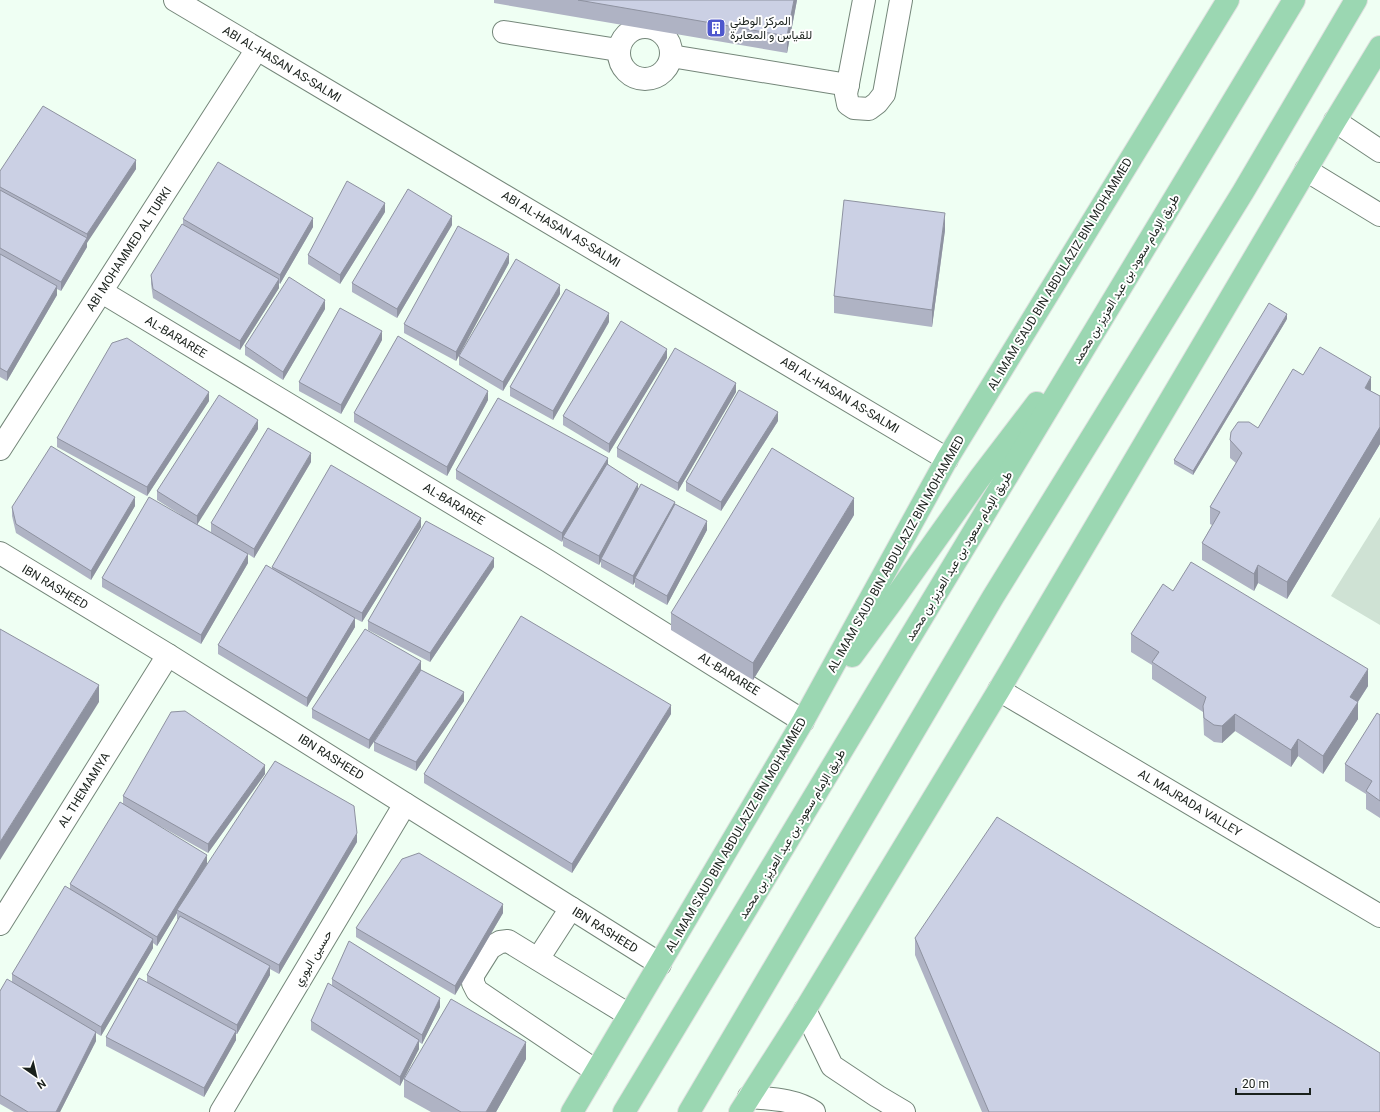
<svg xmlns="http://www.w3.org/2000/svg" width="1380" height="1112" font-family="Roboto,Vazirmatn,sans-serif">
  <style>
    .green { fill: #cfe2d4 }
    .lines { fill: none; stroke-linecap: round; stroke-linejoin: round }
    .minor-casing { stroke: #748679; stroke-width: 24 }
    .major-casing { stroke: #dfe0df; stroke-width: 24 }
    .minor { stroke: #fff; stroke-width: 22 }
    .major { stroke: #9bd7b2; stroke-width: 22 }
    .wall { fill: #afb3c4 }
    .shaded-wall { fill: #8e92a0 }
    .building { fill: #cbd0e4; stroke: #8e92a0 }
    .labels { text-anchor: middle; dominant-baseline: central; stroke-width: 4; stroke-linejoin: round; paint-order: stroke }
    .poi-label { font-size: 12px; fill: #1a211c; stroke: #fff; text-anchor: start }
    .street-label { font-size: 12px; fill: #1a211c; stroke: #fff }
  </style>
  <rect width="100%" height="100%" fill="#effff3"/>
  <path class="green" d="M1380,517V625L1331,596Z"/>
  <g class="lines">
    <g class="minor-casing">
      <g id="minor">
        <path d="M175,0L947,459"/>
        <path d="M864,0L846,94L848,104L854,108L869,109L877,103L884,94L901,0"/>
        <circle cx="645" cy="53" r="26"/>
        <path d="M504,32L618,50"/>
        <path d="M671,56L848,85"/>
        <path d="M1335,121L1380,151"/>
        <path d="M1306,170L1380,215"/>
        <path d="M102,292L548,561L803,721"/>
        <path d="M0,449L257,49"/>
        <path d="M0,553L168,655L660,964"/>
        <path d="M999,690L1380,916"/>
        <path d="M0,924L168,655"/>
        <path d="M538,959L571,908"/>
        <path d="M805,1010L832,1066L877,1096L904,1112"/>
        <path d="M596,1071L477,991L473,983V975L490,948L500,942L508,941L629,1015"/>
        <path d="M749,1097C771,1099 795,1099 814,1112"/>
        <path d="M221,1112L405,804"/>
      </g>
    </g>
    <g class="major-casing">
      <g id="major">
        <path d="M852,656L891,603L979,479L1037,403"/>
        <path d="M572,1112L803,721L947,459L1228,0"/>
        <path d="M624,1112L1294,0"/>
        <path d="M689,1112L993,597L1243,192L1356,0"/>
        <path d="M740,1112L805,1010L999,690L1335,121L1380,47"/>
      </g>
    </g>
    <use href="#minor" class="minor"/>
    <use href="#major" class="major"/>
  </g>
  <g class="wall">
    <path d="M494,0H797L787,53L494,3Z"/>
    <path d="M136,169L87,242V247L61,291L57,289V295L7,381L0,377V171Z"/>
    <path d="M385,212L340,284L308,264V255Z"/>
    <path d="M183,219L313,227L280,284L279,283V288L240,350L153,298L151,284V275L183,225Z"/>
    <path d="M452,225L397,318L352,292V283Z"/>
    <path d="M945,230L932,327L834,313V296Z"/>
    <path d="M509,263L456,361L404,333V324Z"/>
    <path d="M560,294L503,391L459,365V356Z"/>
    <path d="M325,309L283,380L245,355V346Z"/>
    <path d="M1287,319L1193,475L1174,464V460Z"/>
    <path d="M609,322L553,420L510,396V387Z"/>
    <path d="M382,340L341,414L299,391V382Z"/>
    <path d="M667,358L609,453L563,425V416Z"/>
    <path d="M1303,375L1371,391L1380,396V444L1287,599L1258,583L1254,591L1202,560V543L1212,525L1210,524V507L1236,463L1230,458V440L1258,428Z"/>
    <path d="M736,392L678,491L617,457V448Z"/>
    <path d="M488,400L447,476L354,422V413Z"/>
    <path d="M209,401L147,496L57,447V438Z"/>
    <path d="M778,421L721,511L686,491V482Z"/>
    <path d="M258,429L197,524L211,532V523L311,462L254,558L248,554V563L201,644L102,587V578L181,515L157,500V491Z"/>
    <path d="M608,464L638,490L675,505L707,530L667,605L635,587V582L633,585L601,567V561L599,565L563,546V539L562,542L456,479V470Z"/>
    <path d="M135,506L91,580L16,533L12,516V507Z"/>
    <path d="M854,515L753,680L671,630V613Z"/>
    <path d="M421,527L362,622L354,618L355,627L307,707L218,654V645L272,568V567Z"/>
    <path d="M494,567L430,662L368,630V621Z"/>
    <path d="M1173,591L1368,686L1358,702V719L1323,774L1298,756L1291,767L1235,731L1222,743L1214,742L1204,735L1203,712L1152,679V665L1131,652V634Z"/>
    <path d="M421,670L369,749L312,718V709Z"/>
    <path d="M464,701L416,771L374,751V742Z"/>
    <path d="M671,714L572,873L424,783V774Z"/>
    <path d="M1380,715V818L1366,809V794L1345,781V764Z"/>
    <path d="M265,774L208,853L144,817L207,864L199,877L357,842L279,974L270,969V975L237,1034H236V1040L204,1097L106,1046V1037L147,982V975L178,920L177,919V913L157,946L153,943V948L101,1036L96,1033V1041L60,1112H14L0,1104V991L12,982V974L70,889V884L123,804V796Z"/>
    <path d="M503,913L455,995L356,937V928Z"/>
    <path d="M915,938L1380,1112H982L915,955Z"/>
    <path d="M332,979L440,1007L422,1044L419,1042V1049L400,1086L311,1030V1021L332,986Z"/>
    <path d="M526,1059L496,1112H431L404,1097V1079Z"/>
  </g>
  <g class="shaded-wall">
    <path d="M794,0H797L787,53V36Z"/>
    <path d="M136,160V169L87,243V234Z"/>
    <path d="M385,203V212L340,284V275Z"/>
    <path d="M945,213V230L932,327V310Z"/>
    <path d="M452,216V225L397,318V309Z"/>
    <path d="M313,218V227L280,284V275Z"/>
    <path d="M87,238V247L61,291V282Z"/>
    <path d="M509,254V263L456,361V352Z"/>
    <path d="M279,279V288L240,350V341Z"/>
    <path d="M560,285V294L503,391V382Z"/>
    <path d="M57,286V295L7,381V372Z"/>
    <path d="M325,300V309L283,380V372Z"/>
    <path d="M609,313V322L553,420V411Z"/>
    <path d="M1287,314V319L1193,475V471Z"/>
    <path d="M382,331V340L341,414V405Z"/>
    <path d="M667,349V358L609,453V444Z"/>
    <path d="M1371,377V394L1365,388Z"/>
    <path d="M736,383V392L678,491V483Z"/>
    <path d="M488,391V400L447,476V467Z"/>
    <path d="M209,392V401L147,496V487Z"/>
    <path d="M778,412V421L721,511V502Z"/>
    <path d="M258,420V429L197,525V516Z"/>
    <path d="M1380,427V444L1287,599V582Z"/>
    <path d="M311,453V462L254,558V549Z"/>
    <path d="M608,458V467L563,537V539L562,542V533Z"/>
    <path d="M638,484V493L601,559V561L599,565V556Z"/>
    <path d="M135,497V506L91,580V571Z"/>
    <path d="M854,498V515L753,680V663Z"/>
    <path d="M675,502V511L635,578V582L633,585V576Z"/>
    <path d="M421,518V527L362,622V613Z"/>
    <path d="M707,521V530L667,605V596Z"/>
    <path d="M248,554V563L201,644V635Z"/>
    <path d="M494,558V567L430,662V653Z"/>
    <path d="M1258,565V583L1254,591V574Z"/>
    <path d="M355,618V627L307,707V698Z"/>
    <path d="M421,661V670L369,749V740Z"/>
    <path d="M1368,669V686L1350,714V697Z"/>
    <path d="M99,685V702L0,860V842Z"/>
    <path d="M464,692V701L416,771V762Z"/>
    <path d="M1358,702V719L1323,774V756Z"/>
    <path d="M671,705V714L572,873V864Z"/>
    <path d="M1235,714V731L1222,743V726Z"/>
    <path d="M1298,739V756L1291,767V750Z"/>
    <path d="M265,765V774L208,853V844Z"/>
    <path d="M357,833V842L279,974V965Z"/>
    <path d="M207,855V864L178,911L177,910V913L157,946V937Z"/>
    <path d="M503,904V913L455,995V986Z"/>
    <path d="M153,939V948L101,1036V1027Z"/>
    <path d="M270,966V975L237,1034V1025Z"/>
    <path d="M440,998V1007L422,1044V1035Z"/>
    <path d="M236,1031V1040L204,1097V1088Z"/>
    <path d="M96,1032V1041L60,1112H56Z"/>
    <path d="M419,1040V1049L400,1086V1077Z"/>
    <path d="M526,1042V1059L496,1112H486Z"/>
  </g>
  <g class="building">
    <path d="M578,0H794L787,36Z"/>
    <path d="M43,106L136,160L87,234L0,187V171Z"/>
    <path d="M218,162L313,218L280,275L183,219Z"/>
    <path d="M347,181L385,203L340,275L308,255Z"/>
    <path d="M408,189L452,216L397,309L352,283Z"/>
    <path d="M0,190L87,238L61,282L0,248Z"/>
    <path d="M844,200L945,213L932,310L834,296Z"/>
    <path d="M182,224L279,279L240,341L153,289L151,275Z"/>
    <path d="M458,226L509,254L456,352L404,324Z"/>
    <path d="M0,254L57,286L7,372L0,368Z"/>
    <path d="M516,259L560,285L503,382L459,356Z"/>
    <path d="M289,277L325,300L283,372L245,346Z"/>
    <path d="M566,289L609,313L553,411L510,387Z"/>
    <path d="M1269,303L1287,314L1193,471L1174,460Z"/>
    <path d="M340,308L382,331L341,405L299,382Z"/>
    <path d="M621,321L667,349L609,444L563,416Z"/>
    <path d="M398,336L488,391L447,467L354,413Z"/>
    <path d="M127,338L209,392L147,487L57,438L112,343Z"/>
    <path d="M1320,347L1371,377L1365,388L1380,396V427L1287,582L1258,565L1254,574L1202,543L1220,512L1210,507L1242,453L1230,440L1231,432L1238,422H1249L1258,428L1293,369L1303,375Z"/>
    <path d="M675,348L736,383L678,483L617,448Z"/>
    <path d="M739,390L778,412L721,502L686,482Z"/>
    <path d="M219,395L258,420L197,516L157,491Z"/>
    <path d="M498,398L608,458L562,533L456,470Z"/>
    <path d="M268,428L311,453L254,549L211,523Z"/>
    <path d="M51,446L135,497L91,571L16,524L12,507Z"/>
    <path d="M772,448L854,498L753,663L671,613Z"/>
    <path d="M607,464L638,484L599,556L563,537Z"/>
    <path d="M331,465L421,518L362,613L272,567Z"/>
    <path d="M641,484L675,502L633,576L601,559Z"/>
    <path d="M149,497L248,554L201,635L102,578Z"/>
    <path d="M675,504L707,521L667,596L635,578Z"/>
    <path d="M426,521L494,558L430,653L368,621Z"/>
    <path d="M1191,562L1368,669L1350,697L1358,702L1323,756L1298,739L1291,750L1235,714L1222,726L1214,725L1204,718L1203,706L1206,697L1152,662L1159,652L1131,634L1163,584L1173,591Z"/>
    <path d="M266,565L355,618L307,698L218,645Z"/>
    <path d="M521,616L671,705L572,864L424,774Z"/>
    <path d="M0,629L99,685L0,842Z"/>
    <path d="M365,629L421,661L369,740L312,709Z"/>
    <path d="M421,670L464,692L416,762L374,742Z"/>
    <path d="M185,711L265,765L208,844L123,796L171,712Z"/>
    <path d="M1377,713L1380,715V801L1366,791L1372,781L1345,764Z"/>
    <path d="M275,761L354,806L357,833L279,965L177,910Z"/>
    <path d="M120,802L207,855L157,937L70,884Z"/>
    <path d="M997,817L1380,1053V1112H989L915,938Z"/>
    <path d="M419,853L503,904L455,986L356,928L402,859Z"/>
    <path d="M65,886L153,939L101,1027L12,974Z"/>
    <path d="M180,916L270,966L237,1025L147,975Z"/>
    <path d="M349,941L440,998L422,1035L332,979Z"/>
    <path d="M139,978L236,1031L204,1088L106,1037Z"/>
    <path d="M7,979L96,1032L56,1112H28L0,1095V991Z"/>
    <path d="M328,983L419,1040L400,1077L311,1021Z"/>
    <path d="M451,999L526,1042L486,1112H461L404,1079Z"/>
  </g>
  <defs>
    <g id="building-square" transform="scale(1)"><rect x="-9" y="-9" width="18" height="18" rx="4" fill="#4e57cd" stroke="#fff"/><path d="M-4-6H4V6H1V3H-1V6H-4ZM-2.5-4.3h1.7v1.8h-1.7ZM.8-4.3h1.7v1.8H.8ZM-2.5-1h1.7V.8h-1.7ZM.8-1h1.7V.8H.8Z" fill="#fff"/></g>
  </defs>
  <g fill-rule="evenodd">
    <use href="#building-square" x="716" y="28"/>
  </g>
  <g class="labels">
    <g class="poi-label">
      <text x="730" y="21">المركز الوطني<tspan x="730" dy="14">للقياس و المعابرة</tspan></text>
    </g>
    <g class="street-label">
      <text transform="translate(282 64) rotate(31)">ABI AL-HASAN AS-SALMI</text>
      <text transform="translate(561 229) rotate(31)">ABI AL-HASAN AS-SALMI</text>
      <text transform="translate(129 249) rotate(-57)">ABI MOHAMMED AL TURKI</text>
      <text transform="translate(1060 274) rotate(-59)">AL IMAM S'AUD BIN ABDULAZIZ BIN MOHAMMED</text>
      <text transform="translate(1126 279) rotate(-59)">طريق الإمام سعود بن عبد العزيز بن محمد</text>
      <text transform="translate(176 337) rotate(31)">AL-BARAREE</text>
      <text transform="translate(840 395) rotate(31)">ABI AL-HASAN AS-SALMI</text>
      <text transform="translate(454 504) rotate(31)">AL-BARAREE</text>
      <text transform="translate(896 554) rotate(-61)">AL IMAM S'AUD BIN ABDULAZIZ BIN MOHAMMED</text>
      <text transform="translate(959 556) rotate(-59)">طريق الإمام سعود بن عبد العزيز بن محمد</text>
      <text transform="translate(55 587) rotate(31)">IBN RASHEED</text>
      <text transform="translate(729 674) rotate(32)">AL-BARAREE</text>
      <text transform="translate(331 757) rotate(32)">IBN RASHEED</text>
      <text transform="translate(84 790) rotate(-58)">AL THEMAMIYA</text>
      <text transform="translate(1190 803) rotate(31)">AL MAJRADA VALLEY</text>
      <text transform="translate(792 834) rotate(-59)">طريق الإمام سعود بن عبد العزيز بن محمد</text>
      <text transform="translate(736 835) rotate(-60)">AL IMAM S'AUD BIN ABDULAZIZ BIN MOHAMMED</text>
      <text transform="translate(605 930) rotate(32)">IBN RASHEED</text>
      <text transform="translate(313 958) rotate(-59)">حسين البوري</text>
    </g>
  </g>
  <g transform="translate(36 1076) rotate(146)" stroke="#ffffff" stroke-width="3" paint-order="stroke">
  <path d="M0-3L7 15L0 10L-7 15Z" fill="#1a211c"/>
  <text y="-6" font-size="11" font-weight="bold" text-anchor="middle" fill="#1a211c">N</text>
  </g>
  <path d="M1236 1088v6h74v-6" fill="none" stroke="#1a211c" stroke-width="2"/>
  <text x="1242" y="1088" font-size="12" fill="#1a211c" stroke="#ffffff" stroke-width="3" paint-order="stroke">20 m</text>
</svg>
